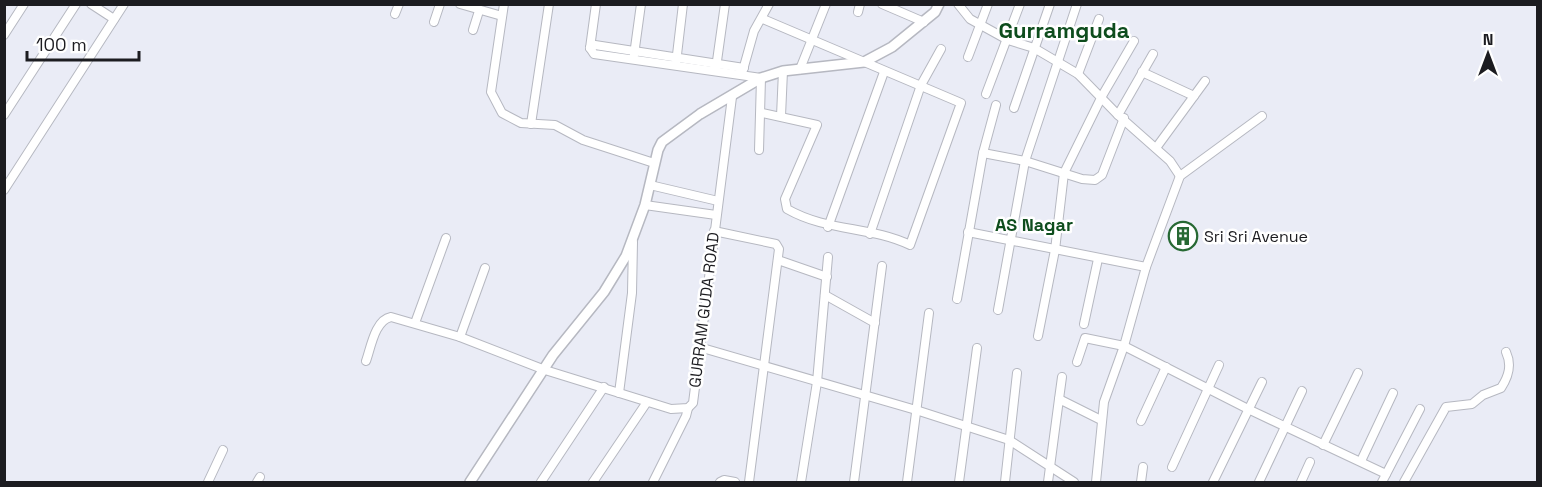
<svg xmlns="http://www.w3.org/2000/svg" width="1542" height="487" font-family="'Space Grotesk',sans-serif">
  <style>
    .lines { fill: none; stroke-linecap: round; stroke-linejoin: round }
    .minor-casing { stroke: #b6b8c1; stroke-width: 10 }
    .major-casing { stroke: #b6b8c1; stroke-width: 12 }
    .minor { stroke: #fff; stroke-width: 8 }
    .major { stroke: #fff; stroke-width: 9 }
    .labels { text-anchor: middle; dominant-baseline: central; stroke-width: 5; stroke-linejoin: round; paint-order: stroke }
    .poi-label { font-size: 16px; fill: #1c1c20; stroke: #fff; text-anchor: start }
    .street-label { font-size: 16px; fill: #1c1c20; stroke: #fff }
    .neighbourhood-label { font-size: 18px; font-weight: bold; fill: #0e4d1d; stroke: #fff }
    .district-label { font-size: 22px; font-weight: bold; fill: #0e4d1d; stroke: #fff }
  </style>
  <rect width="100%" height="100%" fill="#eaecf6"/>
  <g class="lines">
    <g class="minor-casing">
      <g id="minor">
        <path d="M91,4L114,19"/>
        <path d="M460,4L502,16"/>
        <path d="M504,4L491,92L502,113L521,123L555,125L583,140L654,163"/>
        <path d="M882,4L924,22"/>
        <path d="M958,4L970,19L1008,40L1034,48L1078,74L1118,115L1170,161L1180,176"/>
        <path d="M858,12L860,4"/>
        <path d="M395,14L399,4"/>
        <path d="M434,22L440,4"/>
        <path d="M473,30L479,11"/>
        <path d="M4,35L24,4"/>
        <path d="M590,48L594,54L761,78L759,150"/>
        <path d="M590,48L595,45L744,68"/>
        <path d="M590,48L596,4"/>
        <path d="M634,55L641,4"/>
        <path d="M968,57L988,4"/>
        <path d="M676,63L683,4"/>
        <path d="M716,68L725,4"/>
        <path d="M800,69L826,4"/>
        <path d="M743,70L754,31L769,4"/>
        <path d="M1142,72L1194,96"/>
        <path d="M1078,74L1099,19"/>
        <path d="M986,94L1020,4"/>
        <path d="M1014,108L1050,4"/>
        <path d="M762,113L817,125L785,199L787,209C827,232 871,226 910,245L961,103L763,19"/>
        <path d="M4,115L76,4"/>
        <path d="M1118,115L1153,54"/>
        <path d="M781,116L783,71"/>
        <path d="M531,124L549,4"/>
        <path d="M1156,148L1205,81"/>
        <path d="M983,153L1025,161L1082,179L1095,180L1102,175L1124,118"/>
        <path d="M650,185L718,201"/>
        <path d="M4,190L124,4"/>
        <path d="M645,205L716,215"/>
        <path d="M828,227L884,72"/>
        <path d="M714,231L776,244L779,249L749,482"/>
        <path d="M968,232L1146,267"/>
        <path d="M870,234L921,85L941,49"/>
        <path d="M778,260L827,277"/>
        <path d="M825,295L875,323"/>
        <path d="M957,299L983,153L996,105"/>
        <path d="M998,310L1025,161L1077,4"/>
        <path d="M415,323L446,238"/>
        <path d="M1084,324L1098,259"/>
        <path d="M1038,336L1055,250L1064,173L1102,96L1134,41"/>
        <path d="M460,337L485,268"/>
        <path d="M699,347L916,410L1009,440L1074,482"/>
        <path d="M366,361C371,347 375,320 391,317L460,337L545,370L671,409L688,408L693,403L732,97"/>
        <path d="M1077,362L1085,338L1124,346L1250,410L1386,474"/>
        <path d="M619,393L632,293L633,242"/>
        <path d="M1059,399L1062,377"/>
        <path d="M1141,421L1166,367"/>
        <path d="M1323,445L1358,373"/>
        <path d="M1361,461L1393,393"/>
        <path d="M1172,467L1219,365"/>
        <path d="M208,482L223,450"/>
        <path d="M257,482L260,477"/>
        <path d="M541,482L604,387"/>
        <path d="M593,482L647,402"/>
        <path d="M653,482L686,416L688,408"/>
        <path d="M720,482L724,480L735,482"/>
        <path d="M801,482L817,382L828,257"/>
        <path d="M854,482L882,266"/>
        <path d="M907,482L929,313"/>
        <path d="M959,482L977,348"/>
        <path d="M1005,482L1017,373"/>
        <path d="M1048,482L1059,399L1101,420"/>
        <path d="M1096,482L1104,402L1124,346L1146,267L1180,176L1262,116"/>
        <path d="M1141,482L1143,467"/>
        <path d="M1213,482L1262,382"/>
        <path d="M1259,482L1302,391"/>
        <path d="M1301,482L1310,462"/>
        <path d="M1382,482L1420,409"/>
        <path d="M1404,482L1446,407L1472,404L1483,395L1501,388C1509,376 1512,365 1506,352"/>
      </g>
    </g>
    <g class="major-casing">
      <path id="major" d="M470,482L553,355L604,292L626,256L645,205L658,150L662,142L700,114L761,78L783,71L864,62L892,47L935,12L939,4"/>
    </g>
    <use href="#minor" class="minor"/>
    <use href="#major" class="major"/>
  </g>
  <defs>
    <g id="building-ring" transform="scale(1.5)"><circle r="9.5" fill="#fff" stroke="#276933" stroke-width="1.5"/><path d="M-4-6H4V6H1V3H-1V6H-4ZM-2.5-4.3h1.7v1.8h-1.7ZM.8-4.3h1.7v1.8H.8ZM-2.5-1h1.7V.8h-1.7ZM.8-1h1.7V.8H.8Z" fill="#276933"/></g>
  </defs>
  <g fill-rule="evenodd">
    <use href="#building-ring" x="1183" y="236"/>
  </g>
  <g class="labels">
    <g class="poi-label">
      <text x="1204" y="236">Sri Sri Avenue</text>
    </g>
    <g class="street-label">
      <text transform="translate(704 310) rotate(-83)">GURRAM GUDA ROAD</text>
    </g>
    <g class="neighbourhood-label">
      <text x="1034" y="224">AS Nagar</text>
    </g>
    <g class="district-label">
      <text x="1064" y="30">Gurramguda</text>
    </g>
  </g>
  <rect width="1542" height="487" fill="none" stroke="#1c1c20" stroke-width="12"/>
  <g transform="translate(1488 54)" stroke="#ffffff" stroke-width="4.5" paint-order="stroke">
  <path d="M0-4.5L10 22L0 15L-10 22Z" fill="#1c1c20"/>
  <text y="-9" font-size="16" font-weight="bold" text-anchor="middle" fill="#1c1c20">N</text>
  </g>
  <path d="M27 51v9h112v-9" fill="none" stroke="#1c1c20" stroke-width="3"/>
  <text x="36" y="51" font-size="18" fill="#1c1c20" stroke="#ffffff" stroke-width="4.5" paint-order="stroke">100 m</text>
</svg>
